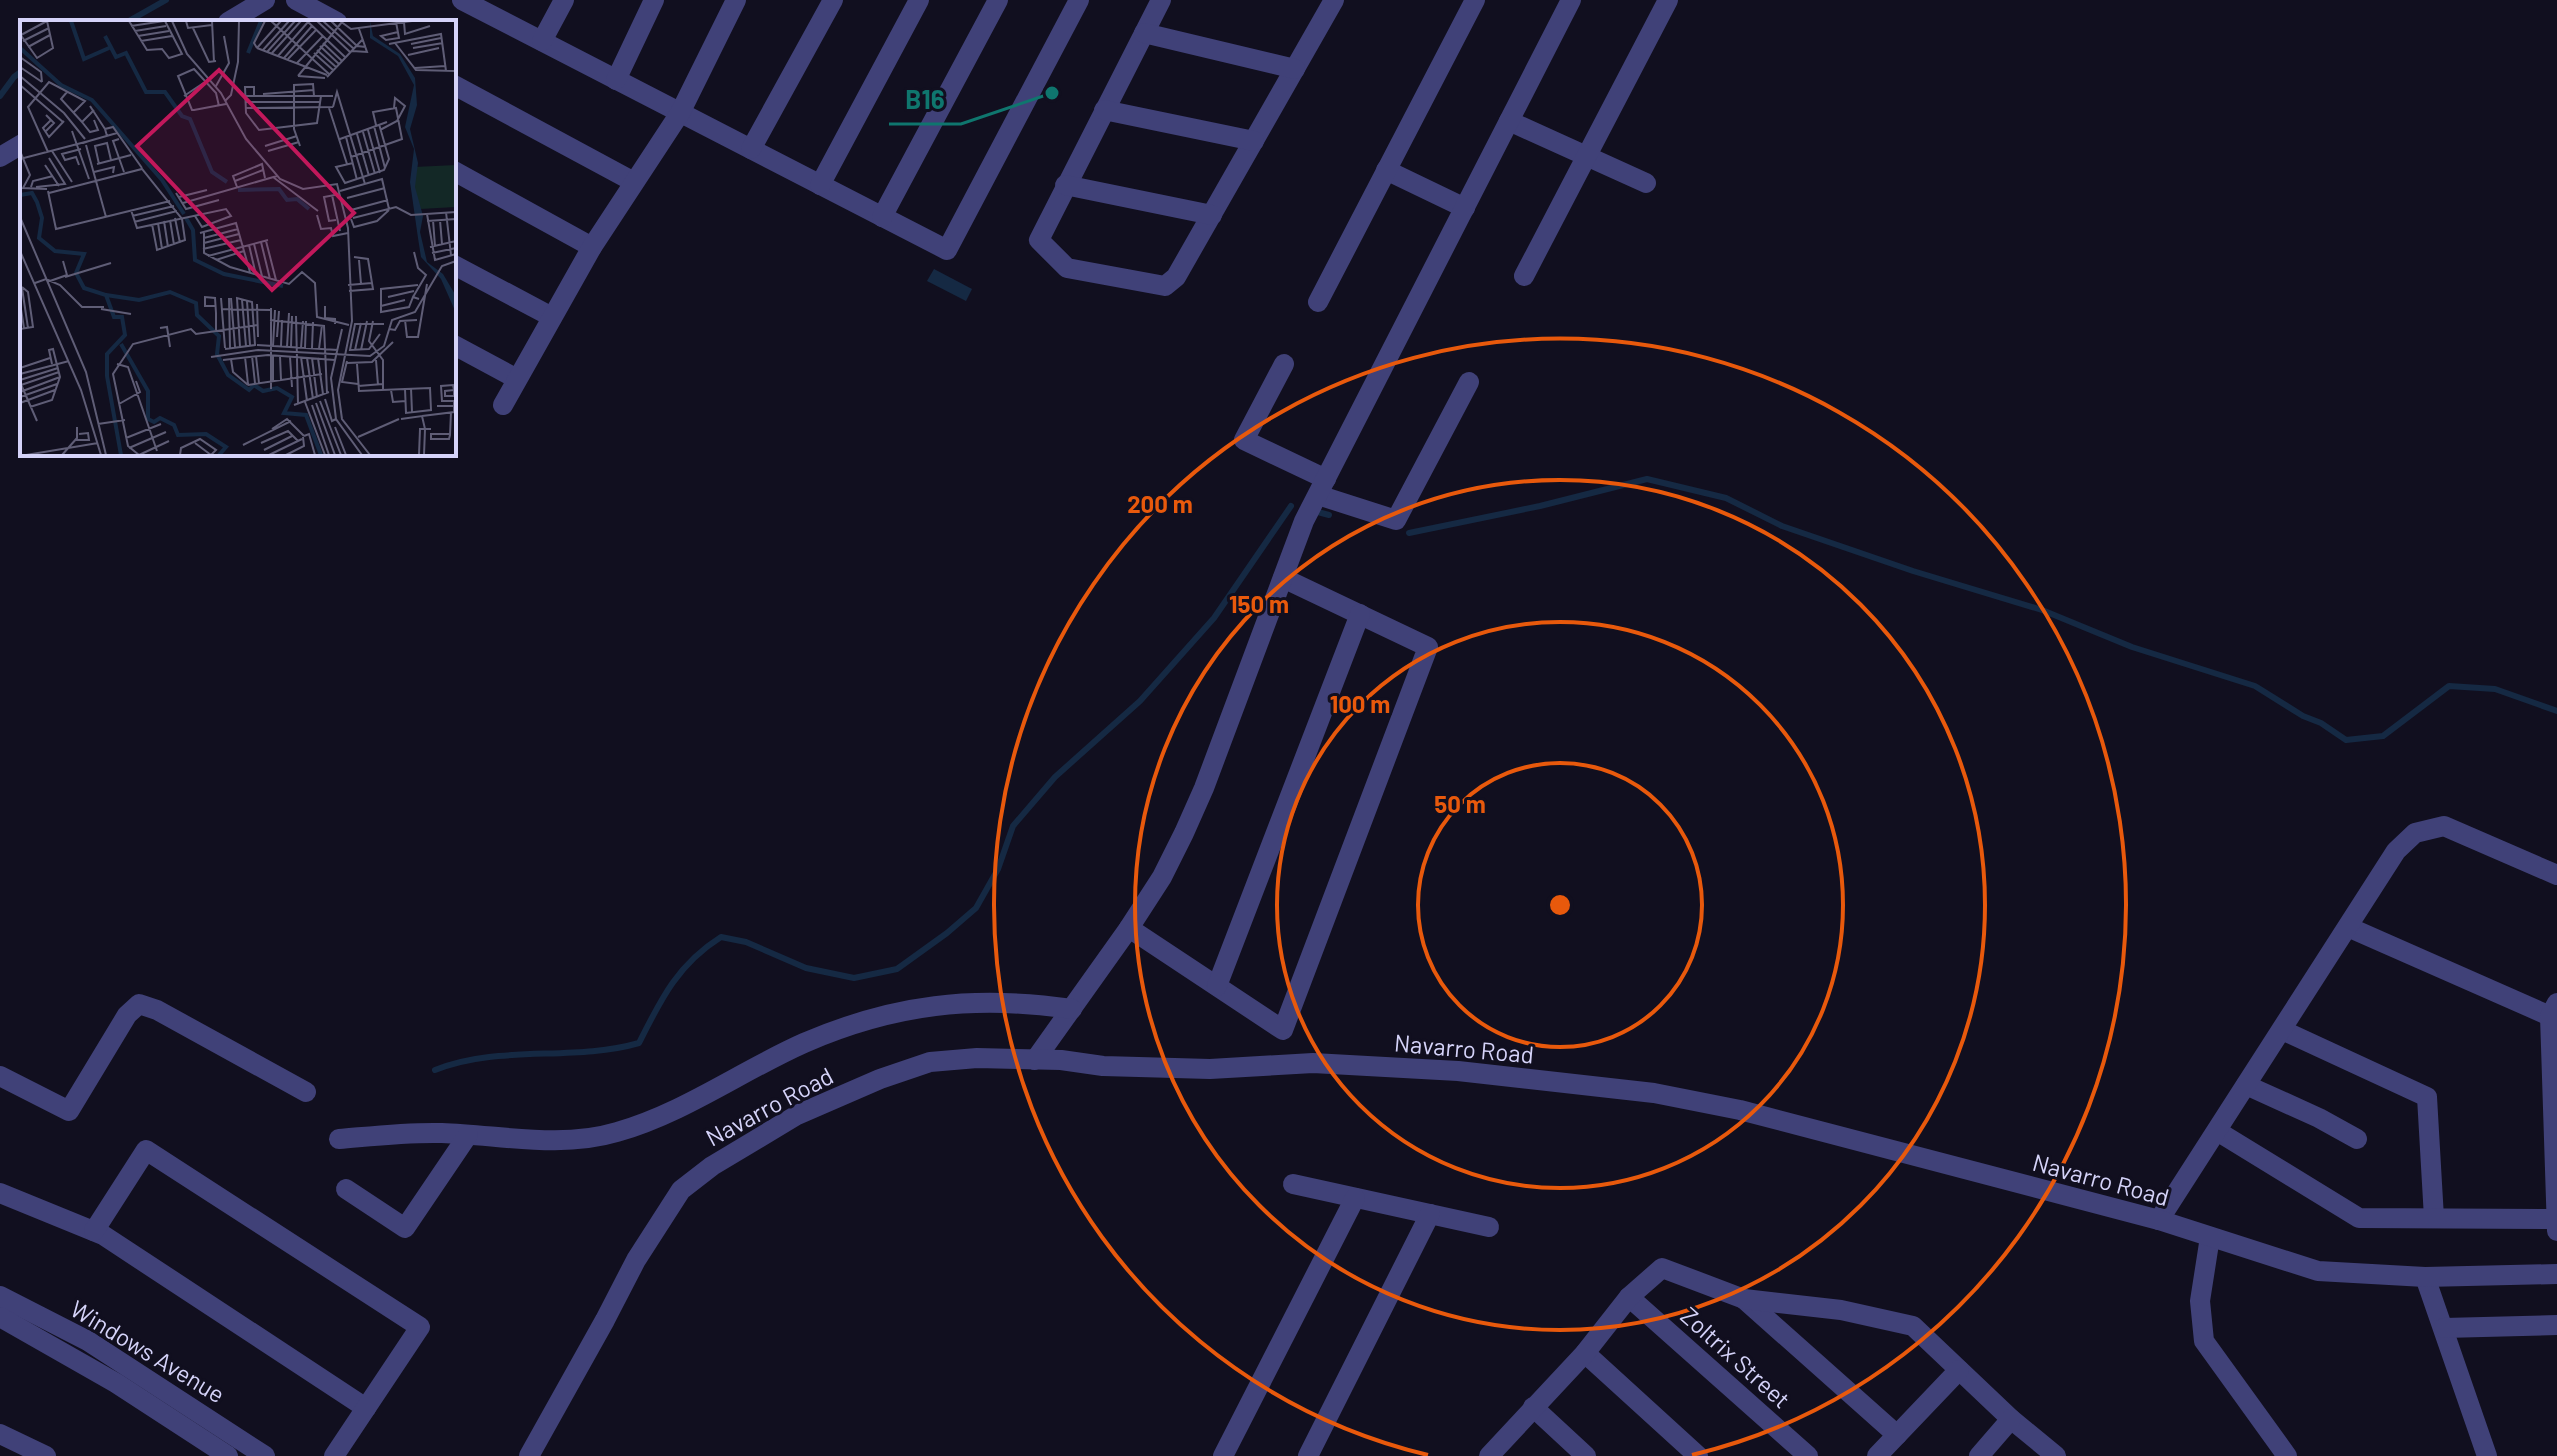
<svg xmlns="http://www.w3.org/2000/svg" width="2557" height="1456" font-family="Barlow,sans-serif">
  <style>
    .water { fill: #152943 }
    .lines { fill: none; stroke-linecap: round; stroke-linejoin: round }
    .stream { stroke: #152943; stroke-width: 6 }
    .minor { stroke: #404178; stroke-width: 20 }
    .ring { fill: none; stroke: #e8590c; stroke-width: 4 }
    .labels { text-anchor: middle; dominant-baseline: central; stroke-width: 6; stroke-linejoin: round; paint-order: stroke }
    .street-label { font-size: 24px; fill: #d5d3f9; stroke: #110f1f }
    .inset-river { fill: none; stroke: #152943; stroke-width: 4 }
    .inset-road { fill: none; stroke: #5f5d76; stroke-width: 2 }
    .view { fill: #c2185b; fill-opacity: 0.15; stroke: #c2185b; stroke-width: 4 }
    .inset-edge { fill: none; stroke: #d5d3f9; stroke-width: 4 }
    .centre { fill: #e8590c; stroke: #110f1f; stroke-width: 4 }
    .ring-label { font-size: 24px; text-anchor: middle; font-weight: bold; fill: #e8590c; stroke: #110f1f; stroke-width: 6; stroke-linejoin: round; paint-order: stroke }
    .leader { fill: none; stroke: #0f766e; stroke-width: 3 }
    .callout-dot { fill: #0f766e; stroke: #110f1f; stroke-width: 3 }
    .callout-label { font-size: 26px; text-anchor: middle; font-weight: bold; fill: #0f766e; stroke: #110f1f; stroke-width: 6; stroke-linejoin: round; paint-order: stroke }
  </style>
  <rect width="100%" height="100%" fill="#110f1f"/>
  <path class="water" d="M934,269L972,289L966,301L927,281Z"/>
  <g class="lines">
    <g class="stream">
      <path d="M127,22L166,0"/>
      <path d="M0,96L14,77L22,71"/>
      <path d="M1314,511L1329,515"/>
      <path d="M1409,533L1540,506L1647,479L1726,498L1782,526L1913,571L2042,610L2132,647L2255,686L2303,716L2321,723L2346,740L2383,736L2449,686L2495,689L2557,711"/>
      <path d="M435,1070C499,1044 573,1062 639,1043C661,999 678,964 721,937L746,942L806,968L854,978L897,969L947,933L976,908L998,869L1013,826L1055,777L1140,701L1214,618L1291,506"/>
    </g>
    <g class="minor">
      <path d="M296,0L337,22"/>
      <path d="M462,0L947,250L1079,0"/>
      <path d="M1161,0L1039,240L1067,268L1165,286L1176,277L1334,0"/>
      <path d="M228,22L265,0"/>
      <path d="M1144,33L1295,69"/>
      <path d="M542,41L564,0"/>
      <path d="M616,80L654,0"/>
      <path d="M454,85L634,182"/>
      <path d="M1104,110L1254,141"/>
      <path d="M1509,121L1646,183"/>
      <path d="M751,149L833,0"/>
      <path d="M0,157L22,144"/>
      <path d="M1386,170L1465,208"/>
      <path d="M454,171L592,247"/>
      <path d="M820,185L919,0"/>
      <path d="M1065,185L1212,215"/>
      <path d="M882,217L998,0"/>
      <path d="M454,265L552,317"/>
      <path d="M1524,276L1668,0"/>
      <path d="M1318,302L1475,0"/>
      <path d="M454,345L517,379"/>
      <path d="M1284,364L1244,440L1326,479"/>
      <path d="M503,405L592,247L680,113L736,0"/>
      <path d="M1318,495L1396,520L1469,382"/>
      <path d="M2348,927L2550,1016"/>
      <path d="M1129,928L1283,1030L1428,647L1283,578"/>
      <path d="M1217,986L1360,614"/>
      <path d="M2557,1003L2550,1016L2557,1231"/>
      <path d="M2282,1030L2427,1097L2434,1218"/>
      <path d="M1035,1060L1129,928L1162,877L1184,833L1204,788L1304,521L1571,0"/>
      <path d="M0,1076L69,1111L127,1015L139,1004L157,1010L306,1092"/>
      <path d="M2246,1085L2319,1118L2357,1139"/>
      <path d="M2217,1131L2359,1218L2557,1219"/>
      <path d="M339,1139C374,1136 407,1132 442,1133C501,1135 560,1149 617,1132C684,1113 741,1071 804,1043C894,1004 974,995 1072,1009"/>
      <path d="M1293,1184L1489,1227"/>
      <path d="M346,1189L405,1228L468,1135"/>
      <path d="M0,1193L103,1235L366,1408"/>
      <path d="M2159,1220L2396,851L2415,833L2444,826L2557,875"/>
      <path d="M94,1231L146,1150L420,1327L334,1456"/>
      <path d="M2210,1237L2200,1301L2204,1341L2287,1456"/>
      <path d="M2425,1277L2487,1456"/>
      <path d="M0,1296L88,1341L265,1456"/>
      <path d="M1629,1297L1808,1456"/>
      <path d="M1744,1299L1897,1435"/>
      <path d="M0,1317L116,1383L228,1456"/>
      <path d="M2444,1328L2557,1325"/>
      <path d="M1585,1353L1698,1456"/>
      <path d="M1533,1407L1586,1456"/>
      <path d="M0,1434L46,1456"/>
      <path d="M529,1456L605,1320L636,1260L681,1190L712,1166L797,1115L880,1079L930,1062L977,1058L1061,1060L1103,1066L1210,1069L1313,1063L1458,1071L1654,1093L1740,1110L2159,1220L2318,1271L2425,1277L2557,1274"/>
      <path d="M1223,1456L1355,1198"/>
      <path d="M1308,1456L1430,1214"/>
      <path d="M1489,1456L1585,1353L1629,1297L1662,1268L1744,1299L1841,1310L1913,1326L2011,1419L2056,1456"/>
      <path d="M1877,1456L1959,1370"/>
      <path d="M1979,1456L2011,1419"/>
    </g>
  </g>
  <g class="ring">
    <circle cx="1560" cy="905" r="142"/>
    <circle cx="1560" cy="905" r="283"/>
    <circle cx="1560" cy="905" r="425"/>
    <path d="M1428 1455A566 566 0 1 1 1692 1455"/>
  </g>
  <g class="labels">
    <g class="street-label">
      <text transform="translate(1464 1048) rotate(5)">Navarro Road</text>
      <text transform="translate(769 1106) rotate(-28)">Navarro Road</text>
      <text transform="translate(2101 1179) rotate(15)">Navarro Road</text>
      <text transform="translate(148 1351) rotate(31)">Windows Avenue</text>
      <text transform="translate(1736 1357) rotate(42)">Zoltrix Street</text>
    </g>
  </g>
  <g transform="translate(20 20)">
    <rect width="436" height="436" fill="#110f1f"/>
    <path d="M436,145V187L400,189L392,166L394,147Z" fill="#132826"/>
    <path d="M350,1L353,16L380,34L395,58L397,85L390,109L398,143L395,167L403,196L400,212L407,242L423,254L436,276V293L421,259L401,237L398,218L390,162L394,129L385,107L394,65L378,36L350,18Z" fill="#152943"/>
    <path class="inset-river" d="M51,1L64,39L89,28M85,16L96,37L106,33L126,72H145L162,96L170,99L192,152L207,162M0,28L41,65L72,80L142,160L164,194M228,33L241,1M218,170L259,169L267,180L277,179L289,189M0,175L12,173L17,182L22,198L19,218L35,231L64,234L56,253L64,268L86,275L94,297H102L105,315L87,334V356L101,435M166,198L173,210L175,240L204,254L263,266M86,275L119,280L150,272L176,283L177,295L199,316L197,334L208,355L229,370L234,365L243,371L257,368L272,377L264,393L286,395L301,435M101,324L128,371V399L134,402L140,398L154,405L158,415L186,414L206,427L199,435"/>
    <path class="inset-road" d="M109,1L127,30L142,29L149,38L162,34L145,1M152,1L167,34L201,73L226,119L260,159L283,169L317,164L328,208L332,301L318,370L322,399L350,435M166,1L168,8L192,5M192,1L194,42M251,1L309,54M287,1L325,37M297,1L330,32M303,1L334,29M311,1L337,26L346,27M320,1L331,9L392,1M376,2L379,18L366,20L361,16L378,12M384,2L385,14L410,6M111,6L144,1M173,8L189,42L196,41M115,11L146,6M0,14L17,38L33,28L27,1M1,15L27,1M118,16L149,11M3,21L29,8M121,21L152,16M303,23L322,41M375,23L396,50L436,51M369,24L421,14L426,51M391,24L421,18M300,26L319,44M8,27L30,15M237,28L307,55M237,28L261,1M237,28L234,23L245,1M393,28L423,23M243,30L269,1M297,30L316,47M332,31L347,32L339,9M247,32L275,1M252,33L281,1M294,33L313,50M388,35L419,28M258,36L288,2M0,37L21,52L22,62M264,38L292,6M268,39L296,10M277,43L303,16M0,47L22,62M395,48L425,46M0,56L44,93L65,119M278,56L322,2M278,56L305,58M307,57L342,20M0,65L43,102M196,66L209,43L204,16M47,72L41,79L62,102L74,90M243,74L294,70M164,76L188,60M226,76H313M234,76V67H225L226,93L239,110L297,103L301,76M205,81L211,75L218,42L219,1M226,82H301M70,86L85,109M199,86L196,73L174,49L158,56L172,90H174L206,84M313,87L317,72L345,164M226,88L313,87M309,88L327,144M31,100L23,108L29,117L44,101M62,102L70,112L78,110L74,100M354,106L365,148M348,110L360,153M360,110L377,101L385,86L375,78L374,88M52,111L69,159M25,112L34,103L26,95M343,112L355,154M337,114L349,156M87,116L85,109L93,107L122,148M326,117L337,160M99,119L93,121L104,152M320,119L367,102M69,121L97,113M66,125L86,197M245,126L277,116M280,126L274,109V65L293,64L294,76M0,131L10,155L3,168L27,169M32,131L52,162M248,131L279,122M28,132L8,87L29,62L65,81L54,92M331,137L382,119L376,88L353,92L356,105M0,139L69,121L63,123M333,143L316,147L325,163L364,150L369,139L359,104M77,144L111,135M79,144L75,126L87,123L91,140M25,145L39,166M59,145L56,137L45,140L42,134L61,129M74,152L94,147L93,153M253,157L298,191M215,161L243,150M11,167L13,161L33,156M16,167L45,164L29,138M217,167L213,156L242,144L245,158M28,171L36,209L150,181M320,171L362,159L369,189M29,173L122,149L162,199L165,220L137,230L132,204M156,173L166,189L199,180M312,175L320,211M159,177L187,170M327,178L365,168M163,183L257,156M111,190L117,208L206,189L211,196L182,207L175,196M331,190L368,180M426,192L431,235M407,194L415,240L436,234M297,195L301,209L311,208L313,216L328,213M112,196L154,186M0,197L66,352L86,435M155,198L160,223M333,198L376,187L391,195L436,192M331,199L334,207L357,201L369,190M150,200L154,225M316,200L309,201L304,177L320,174M413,200L415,226M420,200L422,224M144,201L148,227M407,201L436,199M114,202L157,191M138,203L142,229M184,212V233L210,247L269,264L282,252L295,263L297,297L329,305M180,213L216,203L230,252M184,218L218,209M246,221L256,260M241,222L250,259M184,223L219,214M234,224L242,256M229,225L236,255M410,227L436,221M183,229L221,220M0,231L61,370L81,435M412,233L436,228M188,236L248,220M196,240L224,231M339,240L341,264M45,257L91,243M30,261L47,255L43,241M15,263L26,259L40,265L62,287H84M328,265L352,263M398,265L361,269V292L389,287L393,277L399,279M2,268L8,308M329,271L353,269L348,239L334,237M368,277L394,271M393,277L406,255L398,248L394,232M201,278L205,328M209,278L210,328M211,278L215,327M222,280L226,326M227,281L230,325M0,283L4,308M237,284L238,317M196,286H185V277L195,278L196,293V310M305,286V298L315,299V304M361,286L385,280M81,289L111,294M201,289L251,290M276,296L278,384M250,300L304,306L307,373M385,300L387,317H398L407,264M353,301L349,321L363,340V370M140,308L147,307L150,327M0,309L13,307L8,272L2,267M322,309L311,358L316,399L342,435M369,309L375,310L380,301L397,300M360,314L349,329L330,330L335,304H364M257,317L259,291M237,325L318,330M253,326L255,290M261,326L262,300M267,327L269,293M271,327L272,296M281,328L283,301M285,328L286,301M292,328L293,302M205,329L235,325L232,282L217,278L220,327M299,329L302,305M335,330L341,303M341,330L347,301M232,336L235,363M236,336L239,363M253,336V361M260,336L261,360M191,337L238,330L350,336L364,326L372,300L395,292L422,246L436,241M225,337L228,364M270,337L272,367M281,337L287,381M287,338L293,379M292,338L297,377M298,338L303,374M211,339L213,352L228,365M203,340L248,335L315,340M356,340L358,365M327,341L322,362L338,364M327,343L352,342L373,322M97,344L108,347L137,431M337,344L339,371L385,369L410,368L411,390L386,393L385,369M0,348L30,338M0,354L49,341M0,360L38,348M0,362L17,401M1,365L39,352M228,365L302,354M338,366L363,364M391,368L392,392M251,369V288M371,370L373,382L386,381M434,370V376H425V371ZM0,372L40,357M0,377L37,364M305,379L312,401L316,399M300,381L321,435M285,382L305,435M0,383L35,370M296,383L315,435M99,384L120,372L116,361M274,385L309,372M292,385L309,435M434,386V381H422L421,366L433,365L434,370M10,387L32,380L40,357L33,329L29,330L32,344M402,396L434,392V386H417M381,399L402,396L405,409H411M78,404L105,400M315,407L326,435M252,409L267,399L284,416M430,414H411V419H429L430,415L431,392M284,416L289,414L295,435M338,417L379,399M106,418L141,404M56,420H69L68,413L59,414M241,423L268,411L278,421M223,425L271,401M109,428L146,412M244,430L272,416M6,435L78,423M42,435L57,418V407M119,435L108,426L93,354L113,324L171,309L176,314L238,305M119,435L149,421M160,435L161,428L180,419L196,430L191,435L175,423M249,435L282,419M266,435L284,426L283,417M399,435L400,409H405L404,435"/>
    <path class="view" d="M199,50L334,193L252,270L117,126Z"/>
    <rect width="436" height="436" class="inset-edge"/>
  </g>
  <circle cx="1560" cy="905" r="12" class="centre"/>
  <g class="ring-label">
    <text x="1160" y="513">200 m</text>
    <text x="1259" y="613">150 m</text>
    <text x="1360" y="713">100 m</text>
    <text x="1460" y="813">50 m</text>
  </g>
  <path class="leader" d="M1052 93L961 124H889"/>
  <circle class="callout-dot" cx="1052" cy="93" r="8"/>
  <g class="callout-label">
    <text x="925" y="109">B16</text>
  </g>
</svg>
